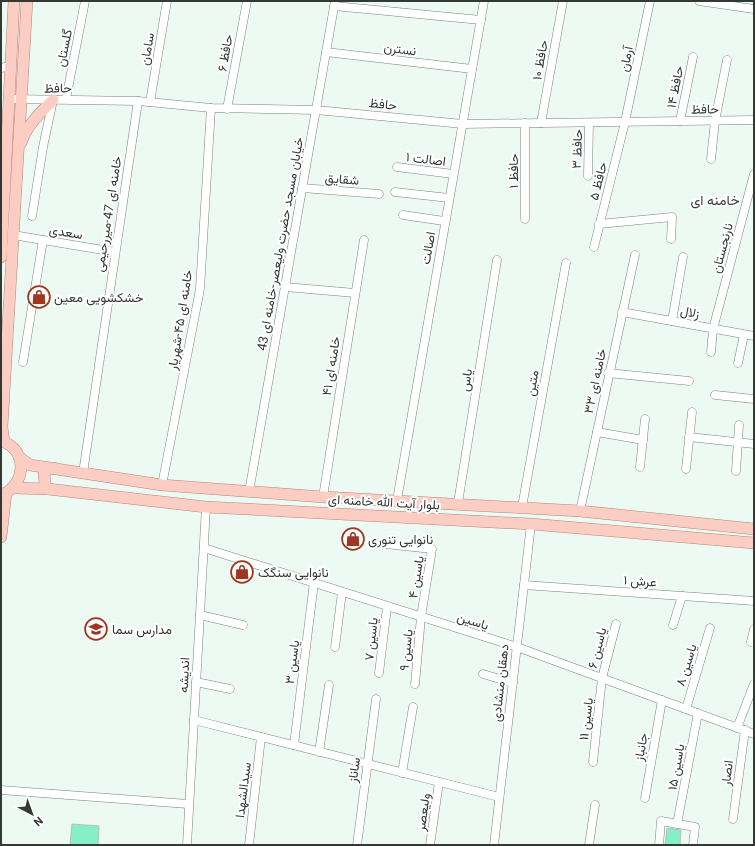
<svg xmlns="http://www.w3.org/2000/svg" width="755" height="846" font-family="Roboto,Vazirmatn,sans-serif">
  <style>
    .building { fill: #85efc8; stroke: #b4c1bb }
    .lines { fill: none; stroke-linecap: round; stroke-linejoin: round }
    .minor-casing { stroke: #78837e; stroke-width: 9 }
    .major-casing { stroke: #b58478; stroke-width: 12 }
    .minor { stroke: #fff; stroke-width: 8 }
    .major { stroke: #fccec3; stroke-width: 11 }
    .labels { text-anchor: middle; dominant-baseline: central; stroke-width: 4; stroke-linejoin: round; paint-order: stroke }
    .street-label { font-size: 13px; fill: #343936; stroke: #fff }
    .poi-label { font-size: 13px; fill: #343936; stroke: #fff; text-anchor: start }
    .neighbourhood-label { font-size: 14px; fill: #36403c; stroke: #fff }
  </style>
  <rect width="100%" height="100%" fill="#edfaf4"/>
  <g class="building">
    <path d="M72,824L99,826L98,845H70Z"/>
    <path d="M667,828L681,830L680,845H665Z"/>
  </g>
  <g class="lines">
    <g class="minor-casing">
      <g id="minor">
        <path d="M699,1L754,9"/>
        <path d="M334,6L481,20"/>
        <path d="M326,52L472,69"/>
        <path d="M1,68L10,66"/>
        <path d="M10,99L138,101L211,108L316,110L463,124L754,120"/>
        <path d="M66,99L85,1"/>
        <path d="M150,102L167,1"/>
        <path d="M227,109L247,1"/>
        <path d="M680,121L693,57"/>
        <path d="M525,123V219"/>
        <path d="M541,123L563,1"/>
        <path d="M711,159L715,121L727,60"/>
        <path d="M397,167L453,174"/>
        <path d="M588,176L589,123"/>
        <path d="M302,188L379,194"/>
        <path d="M395,192L449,198"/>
        <path d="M403,215L444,221"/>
        <path d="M32,216L43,147L53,100"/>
        <path d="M599,224L672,217L671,239"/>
        <path d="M13,235L115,252"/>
        <path d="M594,247L625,122L650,1"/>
        <path d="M285,287L355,293"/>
        <path d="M622,312L754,336"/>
        <path d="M672,321L683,257"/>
        <path d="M711,352L713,329L754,174"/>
        <path d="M23,362L43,240"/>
        <path d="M738,363L744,335"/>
        <path d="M608,373L689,381"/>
        <path d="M715,395L754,399"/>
        <path d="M597,432L643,440"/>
        <path d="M689,437L754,444"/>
        <path d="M640,467L645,419"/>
        <path d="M686,469L692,412"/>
        <path d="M736,471L739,425"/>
        <path d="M83,473L138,101"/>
        <path d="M162,485L200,289L211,108"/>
        <path d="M249,492L335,1"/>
        <path d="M323,497L364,240"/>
        <path d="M397,500L484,1"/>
        <path d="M458,503L497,260"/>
        <path d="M522,507L566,263"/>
        <path d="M580,511L635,255"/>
        <path d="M376,543L432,549L421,617L415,684"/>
        <path d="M204,548L517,647L754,734"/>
        <path d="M524,585L754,601"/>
        <path d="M200,615L243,625"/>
        <path d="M673,625L682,596"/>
        <path d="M751,642L754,629"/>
        <path d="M335,647L342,592"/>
        <path d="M379,673L387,607"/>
        <path d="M483,674L513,683"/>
        <path d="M196,682L230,689"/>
        <path d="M686,709L710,628"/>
        <path d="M194,720L499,797"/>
        <path d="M737,728L754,684"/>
        <path d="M294,745L314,582"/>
        <path d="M319,752L329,685"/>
        <path d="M593,762L602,678L616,624"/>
        <path d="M402,773L413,707"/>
        <path d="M1,790L188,804"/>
        <path d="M645,798L662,700"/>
        <path d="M733,819L745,730"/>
        <path d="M677,824L698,713"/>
        <path d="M187,845L206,507"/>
        <path d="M249,845L261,737"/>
        <path d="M357,845L376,699"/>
        <path d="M430,845L439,782"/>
        <path d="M494,845L531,524"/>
        <path d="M589,845L595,805"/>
        <path d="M659,845L661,821L695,827L693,845"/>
      </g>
    </g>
    <g class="major-casing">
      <g id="major">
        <path d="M21,143C27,125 40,113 53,100"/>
        <path d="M1,257L14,1"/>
        <path d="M1,441C29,449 26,486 1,495"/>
        <path d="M4,442L2,427L27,1"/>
        <path d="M19,457L30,465L162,485L323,497L580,511L754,529"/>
        <path d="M14,488L48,489L206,507L531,524L754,543"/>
        <path d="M48,489L45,485L44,474L48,469L54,468"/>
        <path d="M1,537L6,493"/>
      </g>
    </g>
    <use href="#minor" class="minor"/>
    <use href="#major" class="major"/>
  </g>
  <defs>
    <g id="shop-ring" transform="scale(1.15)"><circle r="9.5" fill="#fff" stroke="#9f361f" stroke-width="1.5"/><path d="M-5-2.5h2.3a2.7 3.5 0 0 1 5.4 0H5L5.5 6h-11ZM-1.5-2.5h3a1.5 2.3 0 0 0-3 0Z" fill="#9f361f"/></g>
    <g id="school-ring" transform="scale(1.15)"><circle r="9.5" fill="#fff" stroke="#9f361f" stroke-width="1.5"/><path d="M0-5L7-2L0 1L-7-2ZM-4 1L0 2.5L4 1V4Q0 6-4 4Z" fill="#9f361f"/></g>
  </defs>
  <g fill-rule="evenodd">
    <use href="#shop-ring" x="39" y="297"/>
    <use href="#shop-ring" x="353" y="539"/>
    <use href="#shop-ring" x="242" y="572"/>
    <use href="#school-ring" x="96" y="629"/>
  </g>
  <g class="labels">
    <g class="street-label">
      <text transform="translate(64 48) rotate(-79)">گلستان</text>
      <text transform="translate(147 49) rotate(-80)">سامان</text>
      <text transform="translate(400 49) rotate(7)">نسترن</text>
      <text transform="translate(225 53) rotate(-80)">حافظ ۶</text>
      <text transform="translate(626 59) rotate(-79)">آرمان</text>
      <text transform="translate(540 60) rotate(-80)">حافظ ۱۰</text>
      <text transform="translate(675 87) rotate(-79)">حافظ ۱۴</text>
      <text transform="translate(58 88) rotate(-1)">حافظ</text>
      <text transform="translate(383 104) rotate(6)">حافظ</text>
      <text transform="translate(705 109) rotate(-1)">حافظ</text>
      <text transform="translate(577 149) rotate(-88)">حافظ ۳</text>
      <text transform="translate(426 159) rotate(7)">اصالت ۱</text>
      <text transform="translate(513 171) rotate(-90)">حافظ ۱</text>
      <text transform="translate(342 179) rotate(5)">شقایق</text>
      <text transform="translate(598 181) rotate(-76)">حافظ ۵</text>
      <text transform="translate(108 214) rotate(-81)">خامنه ای 47-میررحیمی</text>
      <text transform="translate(66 232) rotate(9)">سعدی</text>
      <text transform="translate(280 244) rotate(-80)">خیابان مسجد حضرت ولیعصر-خامنه ای 43</text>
      <text transform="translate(428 248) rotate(-80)">اصالت</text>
      <text transform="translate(722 248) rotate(-75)">نارنجستان</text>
      <text transform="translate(690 312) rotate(11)">زلال</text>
      <text transform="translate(180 320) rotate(-81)">خامنه ای ۴۵-شهریار</text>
      <text transform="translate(331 366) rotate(-81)">خامنه ای ۴۱</text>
      <text transform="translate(466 380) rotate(-81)">یاس</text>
      <text transform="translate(595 381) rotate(-78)">خامنه ای ۳۳</text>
      <text transform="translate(532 383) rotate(-80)">متین</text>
      <text transform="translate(384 502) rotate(3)">بلوار آیت الله خامنه ای</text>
      <text transform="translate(416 577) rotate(-81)">یاسین ۴</text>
      <text transform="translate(640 581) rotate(4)">عرش ۱</text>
      <text transform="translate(473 621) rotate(17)">یاسین</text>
      <text transform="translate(371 639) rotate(-84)">یاسین ۷</text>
      <text transform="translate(597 648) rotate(-76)">یاسین ۶</text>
      <text transform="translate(406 650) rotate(-84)">یاسین ۹</text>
      <text transform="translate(292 662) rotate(-83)">یاسین ۳</text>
      <text transform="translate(686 665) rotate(-73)">یاسین ۸</text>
      <text transform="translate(184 675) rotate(-87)">اندیشه</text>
      <text transform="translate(500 683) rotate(-84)">دهقان منشادی</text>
      <text transform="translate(586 719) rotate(-83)">یاسین ۱۱</text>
      <text transform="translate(641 747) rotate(-80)">جانباز</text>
      <text transform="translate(676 767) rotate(-80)">یاسین ۱۵</text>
      <text transform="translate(354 770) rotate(-82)">ساناز</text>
      <text transform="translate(727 773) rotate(-83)">انصار</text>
      <text transform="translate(243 790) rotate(-83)">سیدالشهدا</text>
      <text transform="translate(423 812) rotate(-82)">ولیعصر</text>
    </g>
    <g class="poi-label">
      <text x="54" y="297">خشکشویی معین</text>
      <text x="368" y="539">نانوایی تنوری</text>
      <text x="258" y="572">نانوایی سنگک</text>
      <text x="112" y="629">مدارس سما</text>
    </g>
    <g class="neighbourhood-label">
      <text x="715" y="200">خامنه ای</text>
    </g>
  </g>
  <rect width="755" height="846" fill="none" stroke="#343936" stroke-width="4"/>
  <g transform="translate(32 814) rotate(139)" stroke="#ffffff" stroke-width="3" paint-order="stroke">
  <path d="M0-3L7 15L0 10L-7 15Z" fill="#343936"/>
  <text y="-6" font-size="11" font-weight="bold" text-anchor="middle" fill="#343936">N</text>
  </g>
</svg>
